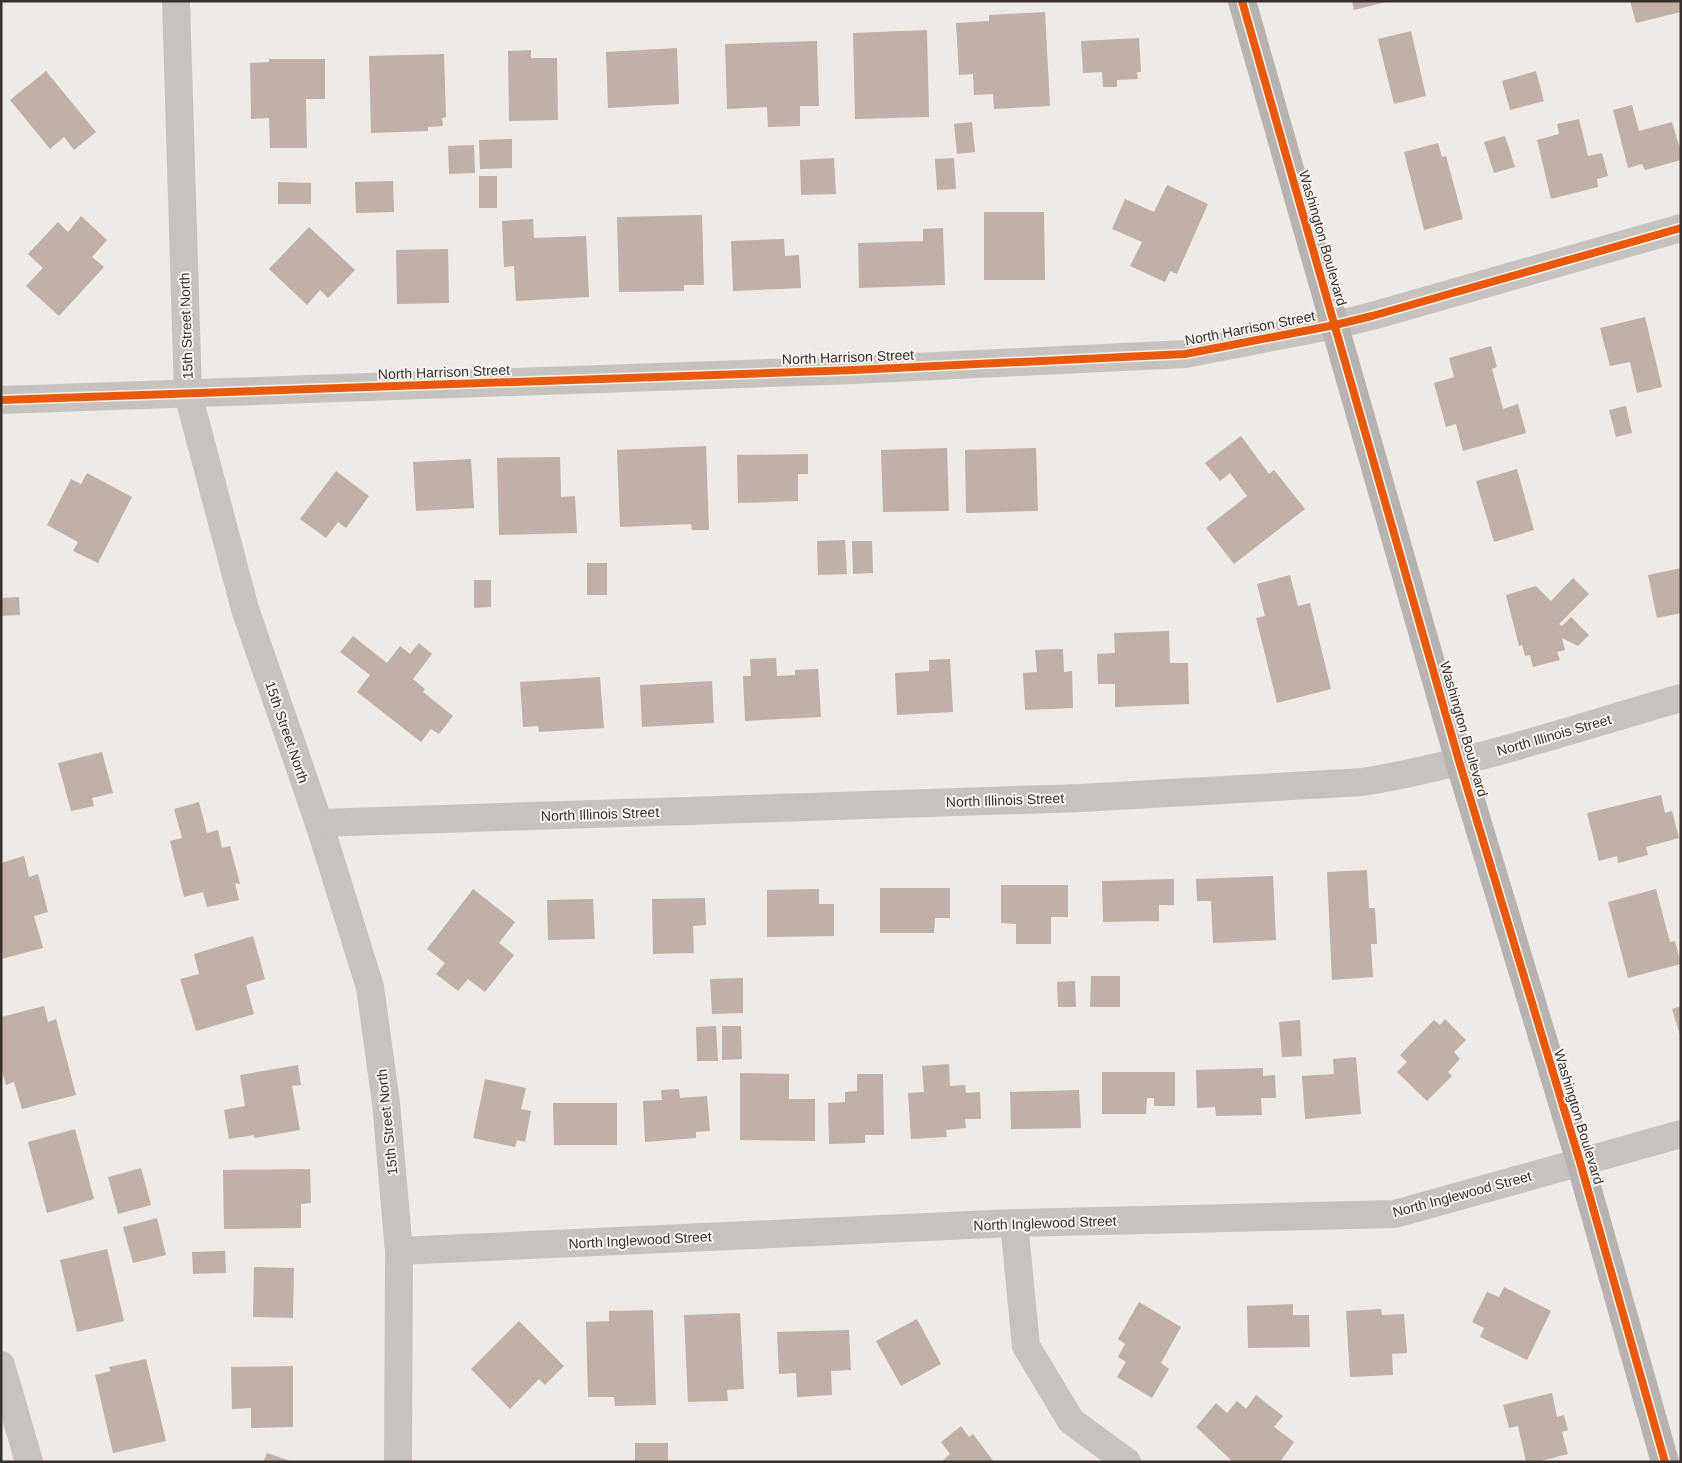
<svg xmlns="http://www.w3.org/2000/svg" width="1682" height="1463" font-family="Helvetica,sans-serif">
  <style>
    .building { fill: #c0b0a8 }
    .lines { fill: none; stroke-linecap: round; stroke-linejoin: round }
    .minor { stroke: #c7c2be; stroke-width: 28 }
    .tertiary { stroke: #c7c2be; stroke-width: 28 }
    .secondary { stroke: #b8b3ae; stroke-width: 28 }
    .cycleway-casing { stroke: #f9f4ee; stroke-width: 11 }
    .cycleway { stroke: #e8590c; stroke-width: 8 }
    .labels { text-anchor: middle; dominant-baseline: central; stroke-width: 4; stroke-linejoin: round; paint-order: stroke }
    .street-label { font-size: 14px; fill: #38302c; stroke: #f9f4ee }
  </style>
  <rect width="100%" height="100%" fill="#eeeae5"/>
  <g class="building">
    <path d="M1352,1H1386V2L1354,10Z"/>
    <path d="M1630,1H1681V12L1636,23Z"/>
    <path d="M1045,12L1050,106L994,109L993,94L974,95L973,74L959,75L956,23L989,21V15Z"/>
    <path d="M927,30L929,117L855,119L853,33Z"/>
    <path d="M1411,31L1426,96L1394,104L1378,39Z"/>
    <path d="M1139,38L1141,72H1137L1138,79L1117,80V87H1103L1102,72L1083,73L1081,41Z"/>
    <path d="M817,41L819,106H800V126L768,127L767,107L727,109L725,44Z"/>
    <path d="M677,48L679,104L608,108L606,52Z"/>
    <path d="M531,50V58H557L558,120L509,121L508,51Z"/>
    <path d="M444,54L446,117L442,118L443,126L428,127V131L371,133L369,56Z"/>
    <path d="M269,59H325V99H306L307,148H270L269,118L251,119L250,63L269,62Z"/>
    <path d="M46,71L96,132L74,150L64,137L50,149L10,100Z"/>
    <path d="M1536,71L1544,101L1510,110L1502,81Z"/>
    <path d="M1632,105L1639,131L1672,122L1681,152V160L1645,170L1642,164L1628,168L1613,110Z"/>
    <path d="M1579,119L1588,156L1602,153L1608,176L1597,179L1598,187L1551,199L1537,140L1559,134L1557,124Z"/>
    <path d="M972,122L975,152L957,154L954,124Z"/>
    <path d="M1505,136L1515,167L1494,173L1484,142Z"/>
    <path d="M512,139V168L480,169L479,140Z"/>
    <path d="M1438,143L1442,157L1446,156L1463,219L1424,230L1404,152Z"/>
    <path d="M474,145L475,173L449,174L448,146Z"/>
    <path d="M834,158L836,194L801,195L800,160Z"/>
    <path d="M954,158L956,189L937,190L935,159Z"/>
    <rect x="479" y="176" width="18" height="32"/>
    <path d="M393,181L394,212L356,213L355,182Z"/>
    <path d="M278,182L311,183V204H278Z"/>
    <path d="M1167,185L1208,204L1177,274L1170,271L1165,282L1130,266L1142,242L1112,229L1125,199L1154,212Z"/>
    <path d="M984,212H1044L1045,280H984Z"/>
    <path d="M702,215L704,285H684V291L619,292L617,217Z"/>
    <path d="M81,216L107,240L92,257L104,267L59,316L26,286L43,268L28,254L58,222L68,232Z"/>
    <path d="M533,219L534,238L586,236L589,297L516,301L514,266L504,267L502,221Z"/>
    <path d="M309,227L355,270L328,298L320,290L307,305L269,269Z"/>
    <path d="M943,228L945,285L859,288L858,243L923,241V229Z"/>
    <path d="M784,239L785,256L799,255L801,288L733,291L731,241Z"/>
    <path d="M448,249L449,303L397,304L396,250Z"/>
    <path d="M1645,317L1662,387L1637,393L1630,362L1610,366L1600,328Z"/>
    <path d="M1491,346L1497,367L1492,369L1503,409L1518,404L1526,433L1463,451L1456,424L1446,427L1434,383L1454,377L1449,358Z"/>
    <path d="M1626,406L1632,433L1616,437L1609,410Z"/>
    <path d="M1241,436L1269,474L1274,470L1305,509L1234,564L1206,528L1247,496L1230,473L1220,481L1205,463Z"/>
    <path d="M706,446L709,530H692L691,524L620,527L617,450Z"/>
    <path d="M947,448L949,511L883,512L881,450Z"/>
    <path d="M1036,448L1038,511L966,513L965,450Z"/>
    <path d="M808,454V474H798V501L738,503L737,455Z"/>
    <path d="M560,457L561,497L575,496L577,533L499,535L497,458Z"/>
    <path d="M471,459L474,508L416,511L413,462Z"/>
    <path d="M1517,469L1534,530L1494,542L1476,481Z"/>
    <path d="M336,471L369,496L346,528L338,522L326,538L300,519Z"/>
    <path d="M87,473L132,497L98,563L73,551L78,542L47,525L71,479L81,484Z"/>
    <path d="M845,540L847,574L818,575L817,541Z"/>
    <path d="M852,541H872L873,573L853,574Z"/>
    <rect x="587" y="563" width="20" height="32"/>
    <path d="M1681,568V613L1657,618L1648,575Z"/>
    <path d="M1290,575L1298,606L1310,603L1331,689L1277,703L1256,618L1265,616L1257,584Z"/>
    <path d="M1573,578L1589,594L1559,624L1562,626L1571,617L1589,635L1578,646L1562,638L1565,650L1557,652L1560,660L1533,667L1530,655L1525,656L1522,645L1519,646L1506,595L1536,586L1551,601Z"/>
    <path d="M474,580H491V607L474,608Z"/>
    <path d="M19,597L20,615L1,616V598Z"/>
    <path d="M1169,631L1170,663H1188L1189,704L1115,707V684H1098L1097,654L1115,653L1114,633Z"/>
    <path d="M353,636L387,663L400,646L410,654L419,643L432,654L413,679L425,689L423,692L453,716L439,734L431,729L421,742L357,692L370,675L340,652Z"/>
    <path d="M1063,649L1064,672L1072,671L1073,708L1025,710L1023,673L1037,672L1035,650Z"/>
    <path d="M776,658L777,676L795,675V670L818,669L821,717L745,721L743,676H751L750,659Z"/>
    <path d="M950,659L953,712L897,715L895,673L929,671V660Z"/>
    <path d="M600,677L604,728L539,732L538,726L523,727L520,682Z"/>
    <path d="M712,681L714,723L642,727L640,685Z"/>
    <path d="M102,752L113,793L92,798L94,806L71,811L58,763Z"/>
    <path d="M1661,795L1665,813L1672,811L1679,838L1646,847L1648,855L1618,863L1617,856L1599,861L1587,813Z"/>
    <path d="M199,802L207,833L218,830L222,848L230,846L240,884L235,883L239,900L207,907L203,892L184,897L170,841L182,838L174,809Z"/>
    <path d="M24,856L29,877L38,874L48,912L34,916L43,948L1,959V863Z"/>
    <path d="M1367,870L1369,908H1375L1377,944H1371L1373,977L1332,980L1327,872Z"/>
    <path d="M1273,876L1276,940L1213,943L1211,901H1197L1196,879Z"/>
    <path d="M1174,879V905H1159V921L1103,922L1102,881Z"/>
    <path d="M1001,885H1068V917H1051V944H1016V924L1001,923Z"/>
    <path d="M880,888H950V918H935L934,933H880Z"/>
    <path d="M473,889L515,922L499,943L514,955L485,992L468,979L458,991L436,974L445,963L427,949Z"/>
    <path d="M819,889V904H834V936L767,937V890Z"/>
    <path d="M1656,889L1670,942L1675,941L1681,964L1628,978L1608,902Z"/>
    <path d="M705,898L706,925L693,926L694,953L653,954L652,899Z"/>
    <path d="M593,899L595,939L548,940L547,900Z"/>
    <path d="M253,936L265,979L246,985L254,1014L196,1031L180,979L199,974L194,954Z"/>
    <path d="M1091,976H1120V1007H1090Z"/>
    <path d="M743,978V1013L712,1014L710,979Z"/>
    <path d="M1075,981L1076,1007H1058L1057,982Z"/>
    <path d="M44,1006L48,1022L56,1019L76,1095L22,1109L14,1082L6,1085L1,1067V1017Z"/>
    <path d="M1681,1006V1035H1680L1672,1009Z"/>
    <path d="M1445,1019L1466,1040L1454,1052L1460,1059L1448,1072L1452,1076L1427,1101L1397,1072L1407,1062L1400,1055L1434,1020L1440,1025Z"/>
    <path d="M1300,1020L1302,1056L1282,1057L1279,1022Z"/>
    <path d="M716,1026L718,1061H697L696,1027Z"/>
    <path d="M722,1026H741L742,1059L722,1060Z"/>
    <path d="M1356,1057L1361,1114L1305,1119L1302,1076L1334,1074L1333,1059Z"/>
    <path d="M949,1064L950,1086L965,1085L966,1093L980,1092L981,1119H965L966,1128L946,1130L947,1137L911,1139L908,1093L924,1092L922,1066Z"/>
    <path d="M298,1065L301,1085L292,1086L300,1130L254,1138V1135L229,1139L224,1110L245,1106L240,1075Z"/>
    <path d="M1263,1068V1076L1275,1075L1276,1098H1261L1262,1115L1216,1116L1215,1107L1197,1108L1196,1070Z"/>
    <path d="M1102,1072H1175V1106H1154V1098H1147L1146,1114H1102Z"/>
    <path d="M740,1073L789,1074V1099H815V1141L740,1140Z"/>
    <path d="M857,1074H883L884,1135H865V1143L829,1144L828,1103L845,1102V1092L857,1091Z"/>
    <path d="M485,1079L526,1088L521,1109L531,1111L525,1142L517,1140L515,1147L473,1138Z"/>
    <path d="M679,1089L680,1098L707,1096L710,1131L696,1132V1138L645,1142L643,1101L662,1100L661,1090Z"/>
    <path d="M1079,1090L1081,1128L1011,1129L1010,1092Z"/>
    <path d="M553,1103H617V1145H554Z"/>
    <path d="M75,1129L94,1199L47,1213L28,1142Z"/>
    <path d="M141,1168L151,1205L118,1214L108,1177Z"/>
    <path d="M310,1169L311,1203L301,1204V1228L224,1229L223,1170Z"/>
    <path d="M157,1218L166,1255L133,1263L123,1227Z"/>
    <path d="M107,1249L124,1321L77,1332L60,1260Z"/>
    <path d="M225,1251L226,1273L193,1274L192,1252Z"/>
    <path d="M254,1267L294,1268L293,1318L253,1317Z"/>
    <path d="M1504,1287L1551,1311L1527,1360L1480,1337L1484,1328L1472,1322L1487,1292L1499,1297Z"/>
    <path d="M1139,1302L1181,1327L1161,1363L1169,1369L1152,1398L1117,1377L1126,1362L1118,1357L1125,1344L1118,1339Z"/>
    <path d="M1293,1304V1315H1309L1310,1347L1248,1348L1247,1306Z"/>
    <path d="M1381,1309L1382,1315L1404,1314L1407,1353L1392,1354L1393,1375L1350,1377L1346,1311Z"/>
    <path d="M653,1310L656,1405L615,1406L614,1397H588L586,1322L609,1321V1311Z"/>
    <path d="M740,1313L744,1389L727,1390L728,1401L688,1402L684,1315Z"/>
    <path d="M917,1319L941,1364L901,1386L876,1341Z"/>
    <path d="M519,1321L564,1366L545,1385L539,1379L510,1409L471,1369Z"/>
    <path d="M849,1330L851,1370L831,1371L832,1395L797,1397L796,1373L779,1374L777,1332Z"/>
    <path d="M146,1359L166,1441L113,1453L95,1375L111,1371L109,1367Z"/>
    <path d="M293,1366V1427L251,1428V1408L232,1409L231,1367Z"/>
    <path d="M1552,1393L1557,1417L1564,1415L1568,1430L1562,1432L1568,1454L1537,1462H1526L1518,1426L1509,1428L1503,1405Z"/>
    <path d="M1256,1395L1283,1416L1274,1427L1294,1442L1280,1462H1233L1196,1427L1216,1403L1227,1413L1237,1401L1246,1409Z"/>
    <path d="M961,1426L969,1437L973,1434L994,1462H941L950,1454L941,1442Z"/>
    <rect x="635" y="1443" width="33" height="19"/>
    <path d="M267,1453L290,1461V1462H263Z"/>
  </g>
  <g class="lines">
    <g class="minor">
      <path d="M176,1L188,394L245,609L319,823L370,987L386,1103L399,1251L398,1462"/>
      <path d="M319,823L1081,798L1363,782C1471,764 1576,728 1681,698"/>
      <path d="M1014,1223L1026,1346L1071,1421L1127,1462"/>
      <path d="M399,1251L1014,1223L1395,1214L1681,1134"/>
    </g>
    <g class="tertiary">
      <path d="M1,400L854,370L1185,354L1335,325L1372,316L1681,228"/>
      <path d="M1,1365L29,1462"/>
    </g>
    <path class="secondary" d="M1242,1L1459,761L1580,1162L1665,1462"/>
    <g class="cycleway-casing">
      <g id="cycleway">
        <path d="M1242,1L1459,761L1580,1162L1665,1462"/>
        <path d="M1,400L854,370L1185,354L1335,325L1372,316L1681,228"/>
      </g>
    </g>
    <use href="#cycleway" class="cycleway"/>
  </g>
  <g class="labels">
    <g class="street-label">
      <text transform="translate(1323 238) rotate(74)">Washington Boulevard</text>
      <text transform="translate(186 326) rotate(-92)">15th Street North</text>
      <text transform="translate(1250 328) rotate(-11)">North Harrison Street</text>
      <text transform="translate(848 357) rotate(-2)">North Harrison Street</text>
      <text transform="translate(444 372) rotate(-2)">North Harrison Street</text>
      <text transform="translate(1464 729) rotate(74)">Washington Boulevard</text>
      <text transform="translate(287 732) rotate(71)">15th Street North</text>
      <text transform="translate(1554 735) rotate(-16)">North Illinois Street</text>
      <text transform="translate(1005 800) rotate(-2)">North Illinois Street</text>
      <text transform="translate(600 814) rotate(-2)">North Illinois Street</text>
      <text transform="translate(1579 1117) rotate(73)">Washington Boulevard</text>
      <text transform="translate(387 1122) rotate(-96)">15th Street North</text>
      <text transform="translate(1462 1194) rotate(-15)">North Inglewood Street</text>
      <text transform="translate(1045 1223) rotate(-2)">North Inglewood Street</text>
      <text transform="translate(640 1240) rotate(-3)">North Inglewood Street</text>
    </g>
  </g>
  <rect width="1682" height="1463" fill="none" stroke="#38302c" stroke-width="5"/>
</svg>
